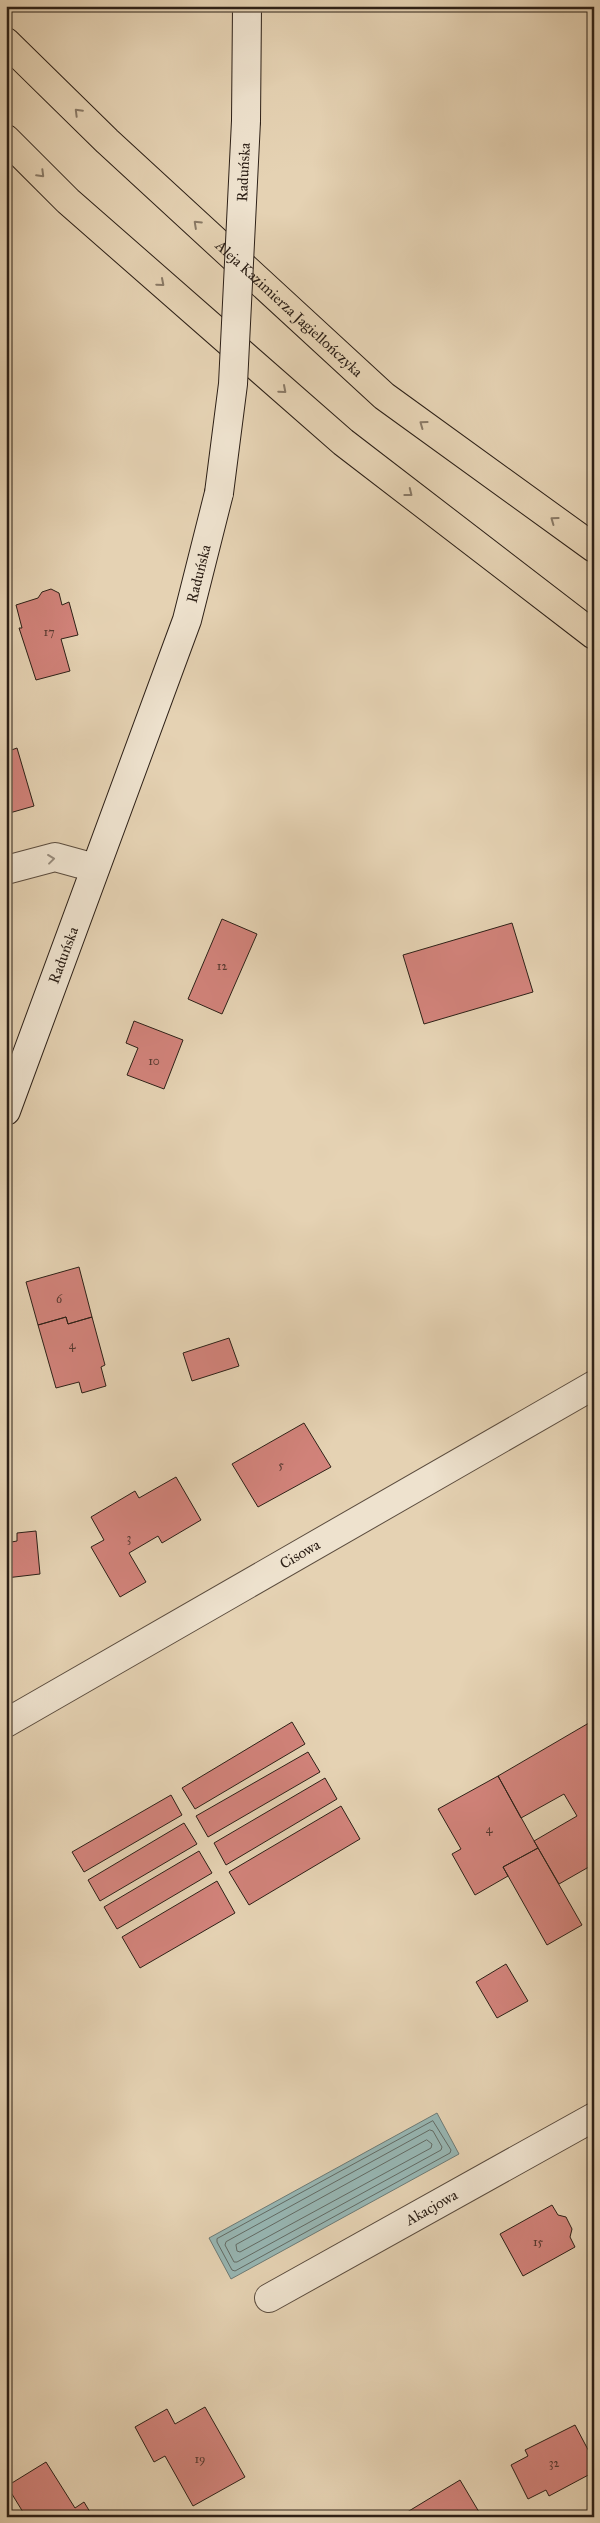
<svg xmlns="http://www.w3.org/2000/svg" width="600" height="2523" font-family="'IM FELL Great Primer',serif">
<rect width="100%" height="100%" fill="#e5d2b3"/>
<filter id="stains"><feTurbulence type="fractalNoise" baseFrequency=".004" numOctaves="4"/><feColorMatrix values="0 0 0 0 .2 0 0 0 0 .09 0 0 0 0 .02 0 0 0 .5 -.17"/></filter>
<radialGradient id="worn" r=".72"><stop offset=".6" stop-color="#630" stop-opacity="0"/><stop offset="1" stop-color="#630" stop-opacity=".3"/></radialGradient>
<!-- water -->
<path fill="#97b6b3" stroke="#6d7a75" d="M437,2113L459,2154L231,2279L209,2238Z"/>
<g fill="none" stroke-linecap="round" stroke-linejoin="round">
<!-- shore -->
<path stroke="#626b65" stroke-width="1" d="M433,2121L451,2150L450,2153L235,2271L232,2270L217,2242V2239Z
M430,2130L433,2131L442,2147L441,2150L237,2262H234L225,2245L226,2242Z
M427,2140L432,2144L431,2148L240,2252L237,2251L236,2245Z"/>
</g>
<!-- building -->
<path fill="#d2837b" stroke="#2d2017" d="M51,589L59,593L62,605L69,602L78,635L61,639L70,671L36,680L19,628H22L16,605L38,598L42,592Z
M17,748L34,806L6,814V752Z
M222,919L257,934L222,1014L188,999Z
M512,923L533,992L424,1024L403,955Z
M134,1021L183,1040L164,1089L127,1075L138,1048L126,1043Z
M79,1267L92,1317L68,1324L66,1317L38,1325L26,1282Z
M66,1317L68,1324L92,1317L105,1365L101,1367L106,1386L82,1393L79,1382L56,1388L38,1325Z
M229,1338L239,1366L192,1381L183,1353Z
M304,1423L331,1467L258,1507L232,1464Z
M176,1477L201,1520L162,1543L158,1536L129,1553L146,1582L120,1597L91,1547L104,1540L91,1517L135,1491L139,1498Z
M36,1531L40,1574L6,1578V1543L17,1541V1533Z
M594,1720V1864L559,1884L534,1841L577,1816L564,1794L521,1818L498,1776Z
M292,1722L305,1744L195,1809L182,1788Z
M308,1752L320,1772L208,1837L196,1816Z
M498,1776L538,1848L503,1867L508,1876L475,1895L452,1854L461,1849L438,1809Z
M325,1778L337,1799L226,1865L214,1843Z
M171,1795L182,1815L84,1872L72,1852Z
M341,1806L360,1839L249,1905L229,1872Z
M184,1823L197,1844L100,1901L88,1880Z
M538,1848L582,1925L547,1945L503,1867Z
M199,1851L212,1873L117,1929L104,1907Z
M217,1881L235,1913L140,1968L122,1937Z
M506,1964L528,2001L497,2018L476,1982Z
M552,2205L558,2215L566,2217L572,2229L570,2237L575,2247L523,2276L500,2234Z
M205,2407L245,2477L193,2506L165,2456L154,2462L135,2427L167,2409L175,2424Z
M575,2425L594,2461V2472L549,2496L546,2490L528,2499L511,2465L528,2456L525,2450Z
M46,2462L75,2508L84,2502L93,2517H26L7,2486Z
M460,2480L482,2517H399Z"/>
<g fill="none" stroke-linecap="round" stroke-linejoin="round">
<defs>
<g id="street">
<path d="M6,870L55,857L95,868"/>
<path id="s1" d="M6,1723L594,1385"/>
<path id="s2" d="M269,2298L594,2117"/>
</g>
<g id="secondary">
<path d="M246,121L247,6"/>
<path id="s3" d="M6,1111L187,620L219,493"/>
</g>
<g id="highway">
<path id="s4" d="M6,42L107,141L384,396L594,548"/>
<path d="M6,139L68,201L343,442L594,635"/>
</g>
</defs>
<!-- street casing -->
<use href="#street" stroke="#5b4c3e" stroke-width="30"/>
<!-- secondary casing -->
<use href="#secondary" stroke="#2d2017" stroke-width="30"/>
<!-- highway casing -->
<use href="#highway" stroke="#2d2017" stroke-width="30"/>
<!-- street -->
<use href="#street" stroke="#eee2ce" stroke-width="28"/>
<!-- secondary -->
<use href="#secondary" stroke="#eee2ce" stroke-width="28"/>
<!-- highway -->
<use href="#highway" stroke="#e5d2b3" stroke-width="28"/>
<defs>
<g id="secondary-bridge">
<path id="s5" d="M219,493L233,384L246,121"/>
</g>
</defs>
<!-- secondary-bridge casing -->
<use href="#secondary-bridge" stroke="#2d2017" stroke-width="30" stroke-linecap="butt"/>
<!-- secondary-bridge -->
<use href="#secondary-bridge" stroke="#eee2ce" stroke-width="28"/>
</g>
<!-- one-way arrows -->
<defs><path id="oneway-chevron" d="M-2-3.5L2.5 0L-2 3.5" fill="none" stroke-width="1.6" stroke-linecap="round" stroke-linejoin="round" transform="scale(1.25)"/></defs>
<g stroke="#897965">
<use href="#oneway-chevron" transform="translate(78 112) rotate(-135)"/>
<use href="#oneway-chevron" transform="translate(41 174) rotate(45)"/>
<use href="#oneway-chevron" transform="translate(197 224) rotate(-137)"/>
<use href="#oneway-chevron" transform="translate(161 283) rotate(41)"/>
<use href="#oneway-chevron" transform="translate(283 390) rotate(41)"/>
<use href="#oneway-chevron" transform="translate(423 424) rotate(-144)"/>
<use href="#oneway-chevron" transform="translate(409 493) rotate(38)"/>
<use href="#oneway-chevron" transform="translate(554 520) rotate(-144)"/>
</g>
<use stroke="#978b7c" href="#oneway-chevron" transform="translate(51 859) rotate(-7)"/>
<g text-anchor="middle" stroke-width="4.5" stroke-linejoin="round" paint-order="stroke">
<!-- number labels -->
<g font-size="12" fill="#563930">
<text x="49" y="636">17</text>
<text x="222" y="970">12</text>
<text x="154" y="1065">10</text>
<text x="59" y="1303">6</text>
<text x="72" y="1349">4</text>
<text x="281" y="1469">5</text>
<text x="129" y="1542">3</text>
<text x="489" y="1833">4</text>
<text x="538" y="2246">15</text>
<text x="200" y="2463">19</text>
<text x="554" y="2467">32</text>
</g>
<!-- street labels -->
<g font-size="15" fill="#2d2017" stroke="#eee2ce">
<text dy="5" stroke="none"><textPath href="#s5" startOffset="322">Raduńska</textPath></text>
<text dy="5" stroke="none"><textPath href="#s4" startOffset="389">Aleja Kazimierza Jagiellończyka</textPath></text>
<text dy="5" stroke="none"><textPath href="#s3" startOffset="571">Raduńska</textPath></text>
<text dy="5" stroke="none"><textPath href="#s3" startOffset="166">Raduńska</textPath></text>
<text dy="5" stroke="none"><textPath href="#s1" startOffset="339">Cisowa</textPath></text>
<text dy="5" stroke="none"><textPath href="#s2" startOffset="186">Akacjowa</textPath></text>
</g>
</g>
<!-- margin -->
<rect width="600" height="2523" fill="none" stroke="#e5d2b3" stroke-width="25"/>
<rect x="8" y="8" width="585" height="2508" fill="none" stroke="#2d2017" stroke-width="2.5"/>
<rect x="12" y="12" width="575" height="2498" fill="none" stroke="#2d2017"/>
<rect width="100%" height="100%" filter="url(#stains)"/>
<rect width="100%" height="100%" fill="url(#worn)"/>
</svg>
